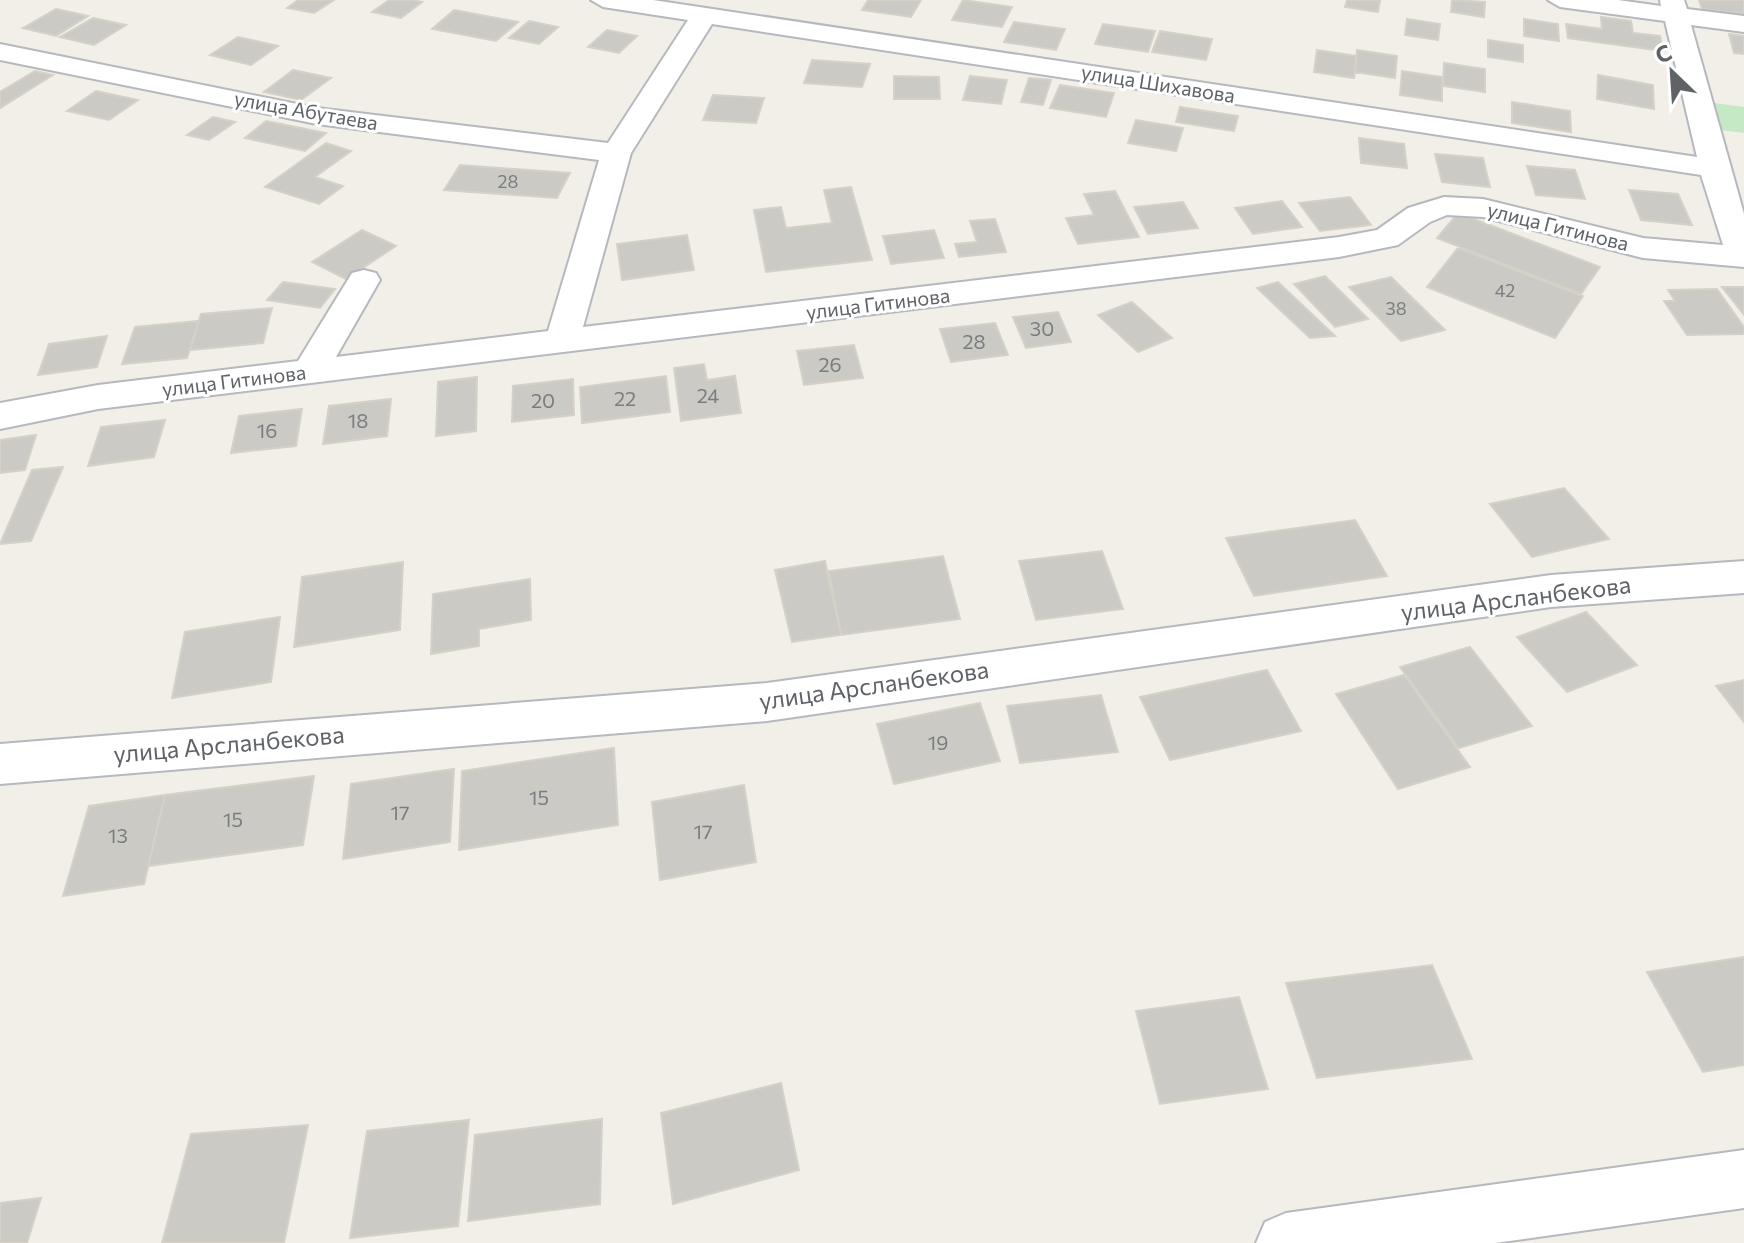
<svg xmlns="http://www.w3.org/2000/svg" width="1744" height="1243" font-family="Commissioner,sans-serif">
<rect width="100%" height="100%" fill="#f1efe8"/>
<!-- green -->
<path fill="#c5e8c5" d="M1714,103L1744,107V133L1720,130Z"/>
<!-- building -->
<path fill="#cccac5" stroke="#d6d1c6" stroke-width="2" d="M298,0H334L314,13L287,8Z
M389,0H413L422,2L401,18L372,12Z
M868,0H921L911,17L862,10Z
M963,0L1012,7L1002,27L952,20Z
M1347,0H1380L1378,12L1345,7Z
M1452,0L1485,2L1484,17L1451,12Z
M1699,0H1744V14L1702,9Z
M56,9L88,16L56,36L23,28Z
M454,10L518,22L496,41L432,29Z
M1601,17L1631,21L1633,33L1660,36L1663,51L1568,38L1566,24L1602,29Z
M93,18L126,25L94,45L60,37Z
M1407,19L1440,24L1438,40L1405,35Z
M1524,19L1558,24L1559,41L1524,36Z
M529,21L558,27L539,44L509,38Z
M1014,22L1065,29L1056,50L1004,42Z
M1103,24L1155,31L1148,52L1095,44Z
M607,30L637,36L619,53L588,47Z
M1160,31L1212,39L1206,60L1152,52Z
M1729,34L1744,36V54L1734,53Z
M238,37L278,46L251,65L210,55Z
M1488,40L1523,45V62L1488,57Z
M1317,50L1357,56L1354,78L1314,72Z
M1357,50L1397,56L1395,78L1355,72Z
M812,60L870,64L862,87L804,83Z
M1444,63L1485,69V92L1443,86Z
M293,70L331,78L301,100L264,92Z
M35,71L53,75L0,108V92Z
M1402,71L1442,77V101L1400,95Z
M1598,75L1653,85L1654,109L1597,99Z
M894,76L939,77L940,99H894Z
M970,76L1007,80L1001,104L963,100Z
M1029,78L1051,80L1043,105L1021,102Z
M1060,85L1114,93L1106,117L1050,108Z
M96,91L138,100L109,120L67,111Z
M713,95L764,98L756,123L703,120Z
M1512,102L1570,111L1571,132L1512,123Z
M1180,107L1238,116L1234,131L1176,122Z
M213,117L235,122L209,140L187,135Z
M1136,120L1183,128L1176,151L1128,143Z
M266,121L326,133L305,151L245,138Z
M1359,138L1404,144L1407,168L1361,163Z
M326,143L351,151L315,177L343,186L319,204L265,187Z
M1435,154L1483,158L1490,187L1442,182Z
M460,165L570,173L557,198L444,190Z
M1527,166L1575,170L1585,199L1536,195Z
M851,187L872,260L766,272L754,210L781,207L786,228L832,223L824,190Z
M1629,190L1678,194L1692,225L1641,220Z
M1115,191L1139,237L1078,244L1066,218L1094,215L1084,194Z
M1350,197L1371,225L1320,231L1299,203Z
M1282,201L1302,227L1253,234L1235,208Z
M1183,202L1198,228L1148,234L1134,207Z
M1458,213L1600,267L1581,294L1437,238Z
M995,219L1006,252L959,257L955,244L977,242L970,221Z
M362,230L396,246L346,279L312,262Z
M934,230L944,258L891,264L883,236Z
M687,235L694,270L622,280L617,244Z
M1458,248L1583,296L1555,338L1427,287Z
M1325,276L1368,319L1335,327L1294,284Z
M1391,277L1445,330L1401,341L1349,287Z
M283,282L335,289L320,308L267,300Z
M1278,282L1335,336L1310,338L1257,288Z
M1722,287H1744V315Z
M1717,289L1744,327V334L1687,335L1664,301H1675L1668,290Z
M1132,302L1172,338L1138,352L1098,315Z
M272,308L263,343L190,350L201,314Z
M1058,312L1071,342L1026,348L1013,317Z
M199,321L187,358L122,364L135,327Z
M995,323L1008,355L951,362L940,329Z
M107,336L97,367L38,375L49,344Z
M854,345L863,378L804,385L797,351Z
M704,364L707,380L735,376L741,413L681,421L674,368Z
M666,376L670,412L582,423L580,387Z
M477,377L476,431L436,436L438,382Z
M573,379L574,415L512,422L513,386Z
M391,399L387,436L323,444L329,406Z
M302,409L296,446L231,453L239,416Z
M165,420L154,457L88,466L101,427Z
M36,435L25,470L0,473V440Z
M63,467L31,541L0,544L32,470Z
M1564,488L1609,539L1532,557L1490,504Z
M1355,520L1387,576L1254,596L1226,538Z
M1102,551L1123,609L1036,620L1019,561Z
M943,556L960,619L841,635L829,571Z
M825,561L841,635L792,642L775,570Z
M403,562L400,630L294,647L302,577Z
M530,579L531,620L479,629V646L431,654L433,594Z
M1586,612L1637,665L1567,692L1517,637Z
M280,617L271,682L172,698L185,632Z
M1470,647L1532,726L1459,748L1400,667Z
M1267,670L1301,731L1170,760L1140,697Z
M1404,675L1470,767L1398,789L1336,694Z
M1744,680V722L1716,686Z
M1101,695L1118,752L1020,763L1007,706Z
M980,703L1000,761L894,784L877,724Z
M614,748L618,825L459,850L462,771Z
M454,769L450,842L343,859L351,784Z
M314,776L303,845L148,866L165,795Z
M744,785L756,862L660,880L652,802Z
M165,795L144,884L63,896L89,806Z
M1744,957V1065L1703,1072L1647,972Z
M1432,965L1472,1059L1317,1078L1286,983Z
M1239,997L1268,1089L1160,1104L1136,1011Z
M781,1083L799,1170L673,1204L661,1113Z
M602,1119L600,1204L468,1221L475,1135Z
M469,1120L458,1226L350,1238L367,1131Z
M308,1125L284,1243H162L191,1134Z
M41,1198L27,1243H0V1203Z"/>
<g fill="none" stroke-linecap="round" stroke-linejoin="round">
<defs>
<path id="minor" d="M591,0H653L1697,157L1665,21L1560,7L1548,0H1618L1661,6L1660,0H1684L1687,9L1744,16V32L1691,25L1744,214V267L1643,258L1483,217L1447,215L1430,222L1398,245L1339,257L98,409L0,429V403L98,385L298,361L352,273L364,270L376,273L380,280L336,357L548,331L599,160L317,124L0,60V44L317,108L608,143L688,20L603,7ZM712,24L1701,175L1723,245L1643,238L1483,199L1444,197L1408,208L1377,230L1339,237L583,327L631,153Z
M1744,561V593L1551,607L767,721L0,784V744L767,683L1551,575Z
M1744,1150V1208L1495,1243H1256L1265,1222L1286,1213Z"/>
</defs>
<!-- minor casing -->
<use href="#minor" stroke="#b5b8bc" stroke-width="4"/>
<!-- minor -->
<use href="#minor" fill="#fff" fill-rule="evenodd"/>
</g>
<g text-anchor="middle" stroke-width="6" stroke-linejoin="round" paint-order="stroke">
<!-- far-number labels -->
<g font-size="18" fill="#7a7d7f">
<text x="508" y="188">28</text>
<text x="1505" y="297">42</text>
<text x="1396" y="315">38</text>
</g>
<!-- far-street labels -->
<g font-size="20" fill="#5f6368" stroke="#fff">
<text transform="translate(1158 84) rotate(9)" y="7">улица Шихавова</text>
<text transform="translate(306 111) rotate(10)" y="7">улица Абутаева</text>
<text transform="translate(1558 227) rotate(14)" y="7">улица Гитинова</text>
<text transform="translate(878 304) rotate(-7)" y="7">улица Гитинова</text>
<text transform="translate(234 381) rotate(-7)" y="7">улица Гитинова</text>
</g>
<!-- number labels -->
<g font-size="20" fill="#7a7d7f">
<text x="1042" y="336">30</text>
<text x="974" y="349">28</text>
<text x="830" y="372">26</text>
<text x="708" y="403">24</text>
<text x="625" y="406">22</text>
<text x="543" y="408">20</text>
<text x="358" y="428">18</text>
<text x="267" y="438">16</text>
<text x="938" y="750">19</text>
<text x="539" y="805">15</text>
<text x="400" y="820">17</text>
<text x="233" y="827">15</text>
<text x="703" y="839">17</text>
<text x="118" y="843">13</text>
</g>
<!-- street labels -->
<g font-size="24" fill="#5f6368" stroke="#fff">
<text transform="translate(1516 599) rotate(-7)" y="8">улица Арсланбекова</text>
<text transform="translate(874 686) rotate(-8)" y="8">улица Арсланбекова</text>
<text transform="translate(229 745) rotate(-5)" y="8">улица Арсланбекова</text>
</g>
</g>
<!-- north arrow -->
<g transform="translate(1672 72) rotate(335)" stroke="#ffffff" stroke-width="6" paint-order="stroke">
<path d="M0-6L14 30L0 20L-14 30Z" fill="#5f6368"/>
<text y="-12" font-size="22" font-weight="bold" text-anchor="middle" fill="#5f6368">С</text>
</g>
</svg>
